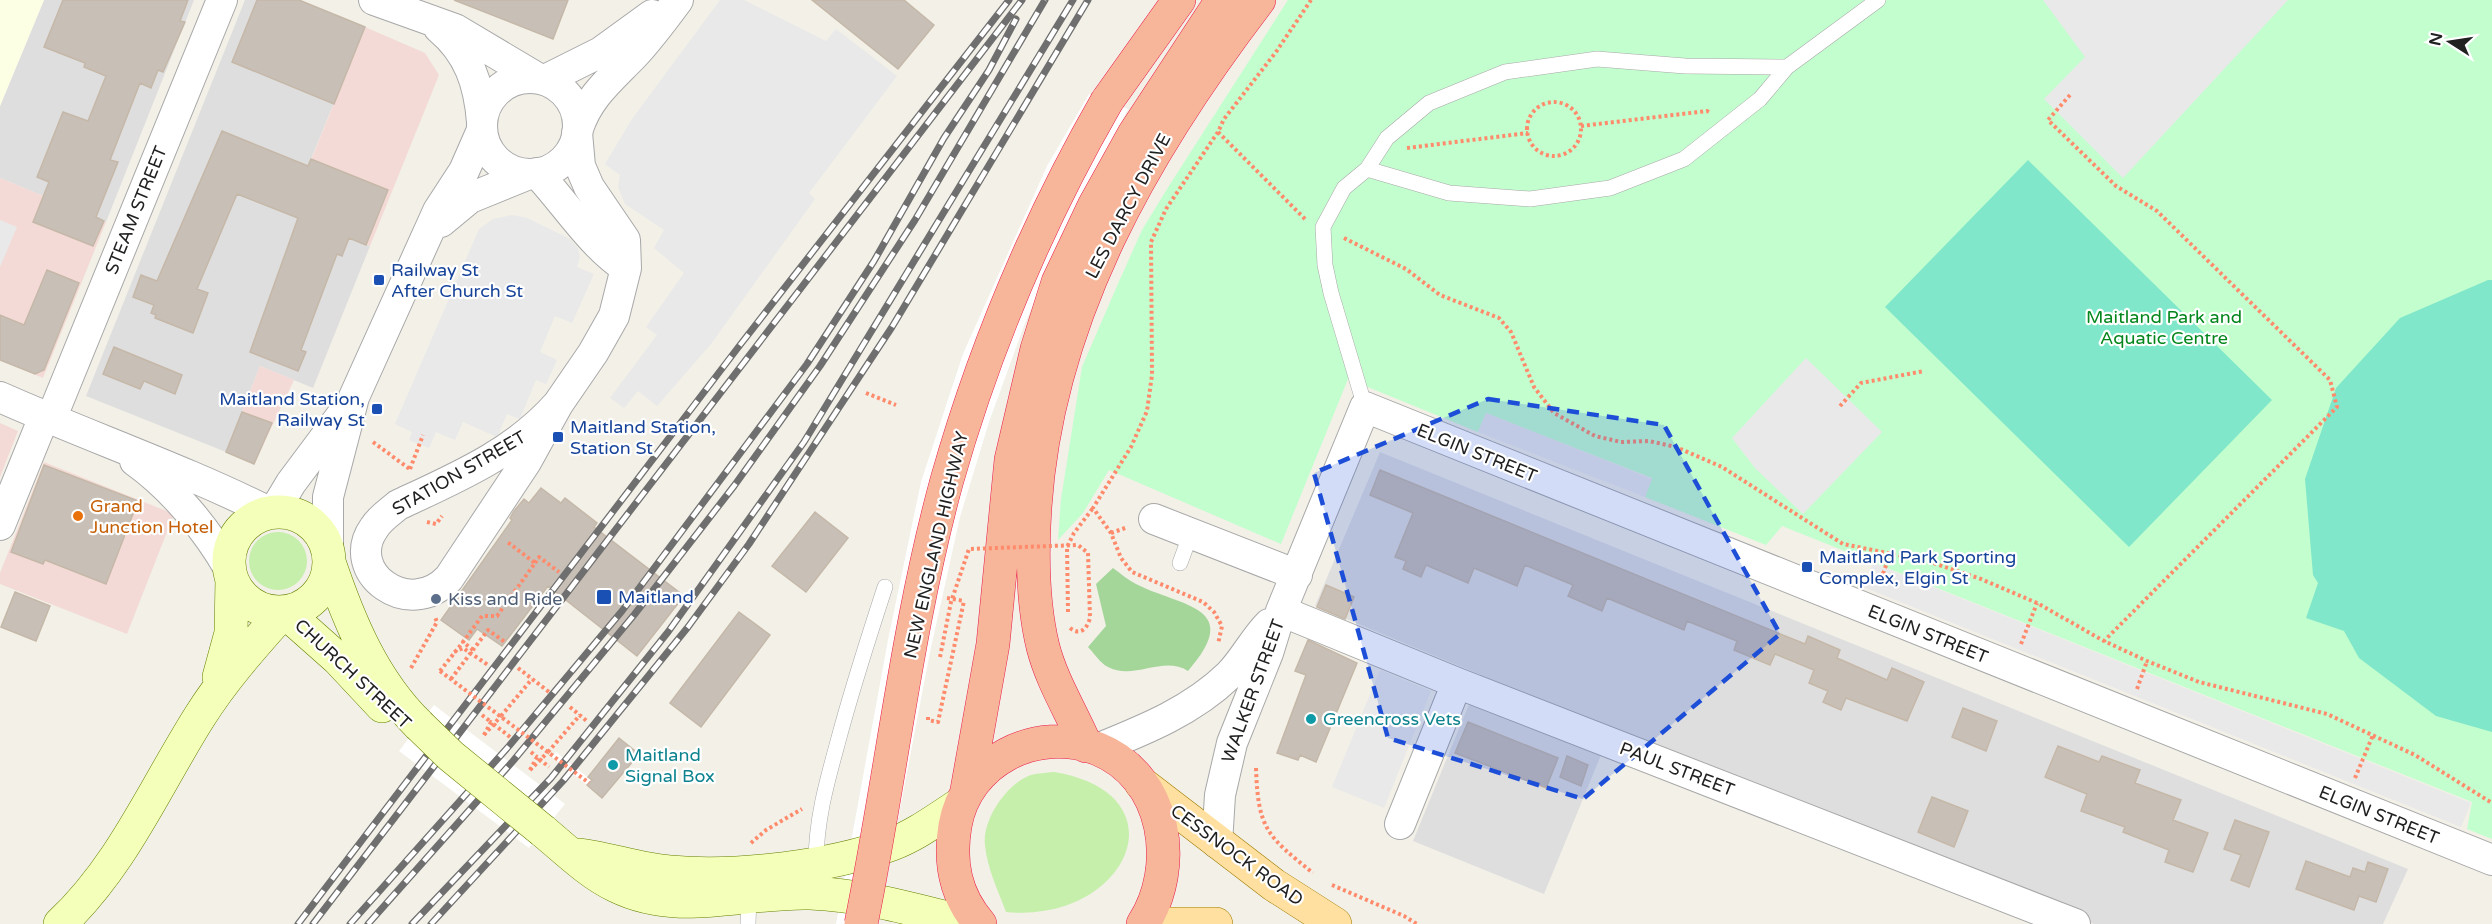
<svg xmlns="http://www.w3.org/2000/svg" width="2492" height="924" font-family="'Varela Round',sans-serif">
<rect width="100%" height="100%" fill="#f2f0e7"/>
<!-- residential -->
<path fill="#dfdede" d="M44,0H194L106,222L0,178V106Z
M245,0H299L365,27L311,159L302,219L370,246L313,388L260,366L226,452L86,396Z
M1380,452L2408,869L2383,924H2094L1612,728L1544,894L1413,841L1481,675L1315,606Z"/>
<!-- commercial -->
<path fill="#f4dad6" d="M365,27L425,53L439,75L370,246L289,214Z
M0,178L106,222L43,378L0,360Z
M260,366L294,380L254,464L226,452Z
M0,423L18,431L0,477Z
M44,462L174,514L127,634L0,584V573Z"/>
<!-- education -->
<path fill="#fcffe4" d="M0,0H44L0,106Z"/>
<!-- grass -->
<path fill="#c5efaa" d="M249 561a29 29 0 1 1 58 0a29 29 0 1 1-58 0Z
M1054,772C1186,794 1127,924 1006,912C998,890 987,868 985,845C982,820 1007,783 1031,775C1038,773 1047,773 1054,772Z"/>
<!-- forest -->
<path fill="#a4d599" d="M1113,568C1120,573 1128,580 1136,584C1181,607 1245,606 1188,671C1163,655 1134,681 1108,667C1101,664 1093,652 1088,647L1106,626L1096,584Z"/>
<!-- park -->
<path fill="#c3fece" d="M1288,0H2492V839L2467,829L2472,802L1782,526L1766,545L1645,497L1652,478L1486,413L1478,432L1348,379L1281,544L1109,470L1083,513L1058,540L1061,499L1082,367L1117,286L1142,230L1167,189Z"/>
<!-- pitch -->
<path fill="#80e7ca" d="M2028,160L2272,400L2129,547L1885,307Z
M2488,280H2492V732L2436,716L2359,658L2344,631L2306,618L2318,583L2313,575L2305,479L2336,388L2400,318Z"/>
<!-- parking -->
<path fill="#e9e9e9" d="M720,0H744L826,41L836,29L897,76L809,193L815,199L711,344L657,406L638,391L624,408L610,398L657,335L646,327L684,273L654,248L664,230L625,204L618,187L620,175L605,164L632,119Z
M2043,0H2288L2123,178L2044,99L2085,57Z
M512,215L527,218L570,239L578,248L580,257L577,267L594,274L572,323L555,316L540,352L557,360L546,384L536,380L520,419L507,414L497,437L463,422L455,440L436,432L429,448L409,440L412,432L395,424L479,229L493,219Z
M0,220L17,227L0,267Z
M1806,358L1882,432L1803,514L1755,468L1732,438Z
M1486,413L1652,479L1645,497L1478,432Z
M1873,563L2471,803L2461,827L1863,587Z
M1380,670L1431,691L1384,808L1332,787Z"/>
<!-- pier -->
<path fill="#fff" d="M1089,94L1128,109L1074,214L1025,323L989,422L960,517L930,652L878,924H836L888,640L921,482L963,354L1047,166Z
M434,705L565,804L529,848L399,751Z
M556,752L591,780L587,785L552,757Z"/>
<!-- building -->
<path fill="#c8bfb6" stroke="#c5b8a8" stroke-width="1.5" d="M63,0H188L180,21L185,22L163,72L158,70L151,88L140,83L110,160L118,162L96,217L104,221L93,246L33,222L49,182L37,177L63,112L88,121L106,76L84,67L85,63L44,47Z
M257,0H299L365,27L334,104L232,62Z
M454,0H568L553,39Z
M812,0H904L934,25L898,69Z
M222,131L308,166L311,159L388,190L366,245L349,238L342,256L337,254L301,350L306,352L298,371L250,352L298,218L237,194L197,289L208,293L193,333L155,318L156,315L151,313L154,305L133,297L141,275L157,281Z
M47,270L79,283L44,370L35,374L0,360V315L24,325Z
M114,347L182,375L175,394L144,381L140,389L103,374Z
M242,412L272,423L254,464L226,452Z
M44,465L138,501L106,584L45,560L43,564L11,552Z
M1380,470L1805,644L1808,636L1840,650L1837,658L1887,680L1892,668L1924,682L1907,721L1846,698L1841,710L1823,702L1828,691L1809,683L1814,670L1775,654L1770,665L1734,650L1737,641L1687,621L1684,630L1607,598L1602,611L1568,596L1573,585L1525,565L1517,586L1474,568L1468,583L1426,565L1421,577L1403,569L1406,561L1395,557L1413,513L1370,495Z
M541,488L561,503L565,498L597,523L594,527L684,596L637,656L548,586L502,646L477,629L469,640L441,620L512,520L510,518L514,511L524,499L529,503Z
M815,512L848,538L806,592L772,566Z
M1326,585L1354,597L1345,619L1317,607Z
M15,592L50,606L36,641L1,627Z
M739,612L770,635L701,727L670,703Z
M1308,640L1357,663L1316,762L1300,755L1298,760L1277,753L1306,675L1295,671Z
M1963,708L1997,721L1986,751L1952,737Z
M1468,722L1558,758L1546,788L1455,753Z
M619,738L639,754L602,798L587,785L592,780L588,777Z
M2058,746L2099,762L2102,756L2140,770L2135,783L2181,800L2173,820L2208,833L2193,872L2165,862L2169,850L2123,832L2125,827L2081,811L2087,794L2045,777Z
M1567,756L1588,765L1581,786L1560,777Z
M1932,797L1968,811L1954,847L1918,832Z
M2235,820L2269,832L2249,887L2231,880L2241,855L2224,849Z
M2306,861L2350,877L2353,868L2365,872L2368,862L2388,869L2376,902L2359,896L2354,910L2296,889Z"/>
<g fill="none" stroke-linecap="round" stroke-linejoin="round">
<defs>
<path id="service" d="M1367,169L1449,193L1530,199L1610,188L1684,159L1760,99L1787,67L1878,0
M1365,407L1331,293L1325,265L1323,227L1344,188L1367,169L1387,138L1429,103L1505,72L1597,59L1685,66L1787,67
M1180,563L1191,533
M816,863C816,821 826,785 837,745C851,692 868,639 885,587
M748,924L749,895"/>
<path id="minor" d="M374,0L455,29L539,79
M439,28C469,53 479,84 482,122
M482 126a48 48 0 1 1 96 0a48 48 0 1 1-96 0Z
M545,80L601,52L652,15
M578,129C588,97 611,79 634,55C650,38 664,19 678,0
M537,173C566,204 591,245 626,268
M441,222L470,198L529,174
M0,397C90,437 183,469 271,513
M558,404C515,453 456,478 398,505C390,512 380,518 374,528C343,572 409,621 449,578L526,462L558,404L593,353L614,316L626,268L625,240L589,187L580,166L577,133
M51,419L222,0
M135,461C173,488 207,530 230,570
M273,513L291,483L344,412
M1154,519L1297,575
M0,525L44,417
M328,552V497L354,397L438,211L464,171L482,130
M1281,611L1457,683L2075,924
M1097,749C1144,730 1192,711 1229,675C1244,660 1254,639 1269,624
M1400,824L1457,683
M1217,843L1220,795L1232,743L1268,653L1281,611L1365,407L2492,860"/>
<path id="secondary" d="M229 562a50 50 0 1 1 100 0a50 50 0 1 1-100 0Z
M329,562C349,621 373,680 419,725
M285,612L338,659L382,706
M219,677L231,633L232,579
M543,831C566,850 589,873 616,886C679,917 744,891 810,893C865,895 919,911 971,924
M580,855C611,859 640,870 670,872C736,878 831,867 892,844C916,835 937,819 959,805
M60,924C122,866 155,787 200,716C224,678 253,646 283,612"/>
<path id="primary" d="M1141,783L1274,885L1335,924
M1149,924H1216"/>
<path id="trunk" d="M1107,101L1179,0
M1086,746C1072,713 1052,682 1043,647C1032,602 1032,552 1035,507C1048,316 1145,149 1259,0
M967,790L993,644L1011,460L1037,349L1058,282L1094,206L1134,134L1222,0
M980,924C955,895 949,863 955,826C966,761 1036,725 1098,749C1167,777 1180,867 1143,924"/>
</defs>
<!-- service casing -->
<use href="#service" stroke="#a8a8a8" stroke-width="16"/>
<!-- minor casing -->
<use href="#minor" stroke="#a8a8a8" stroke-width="32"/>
<!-- secondary casing -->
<use href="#secondary" stroke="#658100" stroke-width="34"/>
<!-- primary casing -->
<use href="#primary" stroke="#9f7c00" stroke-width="34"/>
<!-- trunk casing -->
<use href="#trunk" stroke="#ea1b4b" stroke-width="34"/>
<!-- path -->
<path stroke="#ff8b6c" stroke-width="4" stroke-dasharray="3 3" stroke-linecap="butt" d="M2070,95L2048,120L2116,186L2157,211L2330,380L2337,407L2104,641
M1527 129a27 27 0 1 1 54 0a27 27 0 1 1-54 0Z
M1581,126L1707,111L1711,113
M1218,132L1166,209L1151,242L1152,375L1147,411L1131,447L1093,508L1111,533L1121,558L1132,572L1203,602L1214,612L1222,626L1218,644
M1407,148L1528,133
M1305,219L1218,132L1224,119L1276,52L1311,0
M1344,238L1406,269L1440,295L1499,318L1511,332L1534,387L1554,413L1595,436L1621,442L1649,441L1676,447L1722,467L1843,544L1927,561L1981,579L2037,603L2104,641L2147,661L2199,682L2327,714L2415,755L2492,803
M866,393L896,405
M1840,406L1861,383L1924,371
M373,442L411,470
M410,469L423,435
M427,522L436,524L442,516
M1111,533L1128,527
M535,563L539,557L559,572
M1879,585L1890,554
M947,598L964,601
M1068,612L1067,547L1074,533L1093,508
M1070,628C1080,636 1087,629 1090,618L1088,553L1078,545
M2021,644L2037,603
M473,650L463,642L482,616H497L535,563L506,541
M454,652L463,648L488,665
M411,668L437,622L435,617
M518,668L549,692
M440,671L463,642
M451,679L488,630L505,642
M2137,689L2147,661
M570,707L588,722
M482,715L491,722
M501,716L532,679
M484,735L491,722L510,737
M531,752L537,757
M548,752L580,715
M1256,768C1258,829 1267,836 1313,873
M530,770L537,757L549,767
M2355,778L2373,735
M751,843L766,830L802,809
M1332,885L1404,916L1417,924"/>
<!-- service -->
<use href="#service" stroke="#fff" stroke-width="15"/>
<!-- minor -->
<use href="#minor" stroke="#fff" stroke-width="30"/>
<!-- secondary -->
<use href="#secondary" stroke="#f4ffb9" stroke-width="33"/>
<!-- primary -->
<use href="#primary" stroke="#ffe0a0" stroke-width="33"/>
<!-- trunk -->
<use href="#trunk" stroke="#f7b599" stroke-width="33"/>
<defs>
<path id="rail" d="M298,924L740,345L1009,0
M313,924L1022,0
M350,924L509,746L622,611L807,364L874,261L944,138L989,70L1016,19
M368,924L513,761L634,615L734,486L820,366L915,220L1045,0
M412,924L551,778L668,632L804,442L1073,0
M431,924L563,781L688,627L749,544L892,327L1088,0"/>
</defs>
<!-- rail casing -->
<use href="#rail" stroke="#6f6f6f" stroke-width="7"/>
<!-- rail -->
<use href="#rail" stroke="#fff" stroke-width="4.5" stroke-dasharray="14" stroke-linecap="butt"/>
<defs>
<path id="secondary-bridge" d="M419,725L451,756L543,831"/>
<path id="trunk-bridge" d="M861,924C891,777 907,625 947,480C985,346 1038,221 1107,101"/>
</defs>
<!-- secondary-bridge casing -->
<use href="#secondary-bridge" stroke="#658100" stroke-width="34" stroke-linecap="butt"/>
<!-- trunk-bridge casing -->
<use href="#trunk-bridge" stroke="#ea1b4b" stroke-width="34" stroke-linecap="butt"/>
<!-- path-bridge -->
<path stroke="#ff8b6c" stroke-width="4" stroke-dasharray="3 3" stroke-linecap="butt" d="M940,657L951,602L969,549L1078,545
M440,671L589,783
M928,717V720L938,722L964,601
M484,735L501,716
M530,770L548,752"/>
<!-- secondary-bridge -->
<use href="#secondary-bridge" stroke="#f4ffb9" stroke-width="33"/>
<!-- trunk-bridge -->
<use href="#trunk-bridge" stroke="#f7b599" stroke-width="33"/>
</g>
<!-- marked area -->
<path fill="#1d4ed8" fill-opacity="0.2" stroke="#1d4ed8" stroke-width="4.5" stroke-dasharray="12 8" stroke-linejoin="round" d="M1488,399L1664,425L1780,634L1583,799L1388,738L1314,473Z"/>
<!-- markers -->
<g fill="#1a4fb4" stroke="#fff" stroke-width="2">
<rect x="373" y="274" width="12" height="12" rx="3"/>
<rect x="371" y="403" width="12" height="12" rx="3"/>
<rect x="552" y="431" width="12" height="12" rx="3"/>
<rect x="1801" y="561" width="12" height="12" rx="3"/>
<rect x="596" y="589" width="16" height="16" rx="3"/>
</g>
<circle fill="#e8710a" stroke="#fff" stroke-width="2" cx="78" cy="516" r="6"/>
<circle fill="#5c6f8a" stroke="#fff" stroke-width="2" cx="436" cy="599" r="6"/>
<g fill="#0f9aa8" stroke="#fff" stroke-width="2">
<circle cx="1311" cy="719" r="6"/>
<circle cx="613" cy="765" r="6"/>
</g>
<g text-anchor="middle" stroke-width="4.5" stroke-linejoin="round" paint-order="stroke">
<!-- street labels -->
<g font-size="18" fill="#212121" stroke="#fff">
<text transform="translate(1128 206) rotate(-62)" y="6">LES DARCY DRIVE</text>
<text transform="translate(136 210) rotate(-68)" y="6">STEAM STREET</text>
<text transform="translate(1477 453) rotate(22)" y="6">ELGIN STREET</text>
<text transform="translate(459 473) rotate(-30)" y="6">STATION STREET</text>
<text transform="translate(936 545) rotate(-77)" y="6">NEW ENGLAND HIGHWAY</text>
<text transform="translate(1928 634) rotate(22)" y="6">ELGIN STREET</text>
<text transform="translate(353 674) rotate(43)" y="6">CHURCH STREET</text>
<text transform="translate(1253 691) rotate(-70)" y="6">WALKER STREET</text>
<text transform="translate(1677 769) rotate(21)" y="6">PAUL STREET</text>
<text transform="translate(2379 815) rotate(22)" y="6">ELGIN STREET</text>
<text transform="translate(1237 855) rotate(36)" y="6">CESSNOCK ROAD</text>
</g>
<!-- transit labels -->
<g font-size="18" fill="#164399" stroke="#fff" text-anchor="start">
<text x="391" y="276">Railway St<tspan x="391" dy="21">After Church St</tspan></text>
<text x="365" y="405" text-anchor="end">Maitland Station,<tspan x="365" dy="21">Railway St</tspan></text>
<text x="570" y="433">Maitland Station,<tspan x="570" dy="21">Station St</tspan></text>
<text x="1819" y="563">Maitland Park Sporting<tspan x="1819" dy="21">Complex, Elgin St</tspan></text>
<text x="618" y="603">Maitland</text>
</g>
<!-- park labels -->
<g font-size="18" fill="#03861c" stroke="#fff">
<text x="2164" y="323">Maitland Park and<tspan x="2164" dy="21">Aquatic Centre</tspan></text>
</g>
<!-- food labels -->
<g font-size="18" fill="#c56008" stroke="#fff" text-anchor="start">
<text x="90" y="512">Grand<tspan x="90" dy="21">Junction Hotel</tspan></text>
</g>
<!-- service labels -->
<g font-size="18" fill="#4e5e75" stroke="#fff" text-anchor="start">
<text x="448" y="605">Kiss and Ride</text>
</g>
<!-- culture labels -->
<g font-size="18" fill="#0d838f" stroke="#fff" text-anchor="start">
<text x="1323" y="725">Greencross Vets</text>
<text x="625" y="761">Maitland<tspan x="625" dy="21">Signal Box</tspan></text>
</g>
</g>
<!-- north arrow -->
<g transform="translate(2450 42) rotate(282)" stroke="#ffffff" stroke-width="4.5" paint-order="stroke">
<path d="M0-4.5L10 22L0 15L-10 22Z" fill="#212121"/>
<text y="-9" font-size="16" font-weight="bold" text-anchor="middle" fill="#212121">N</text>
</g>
</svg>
